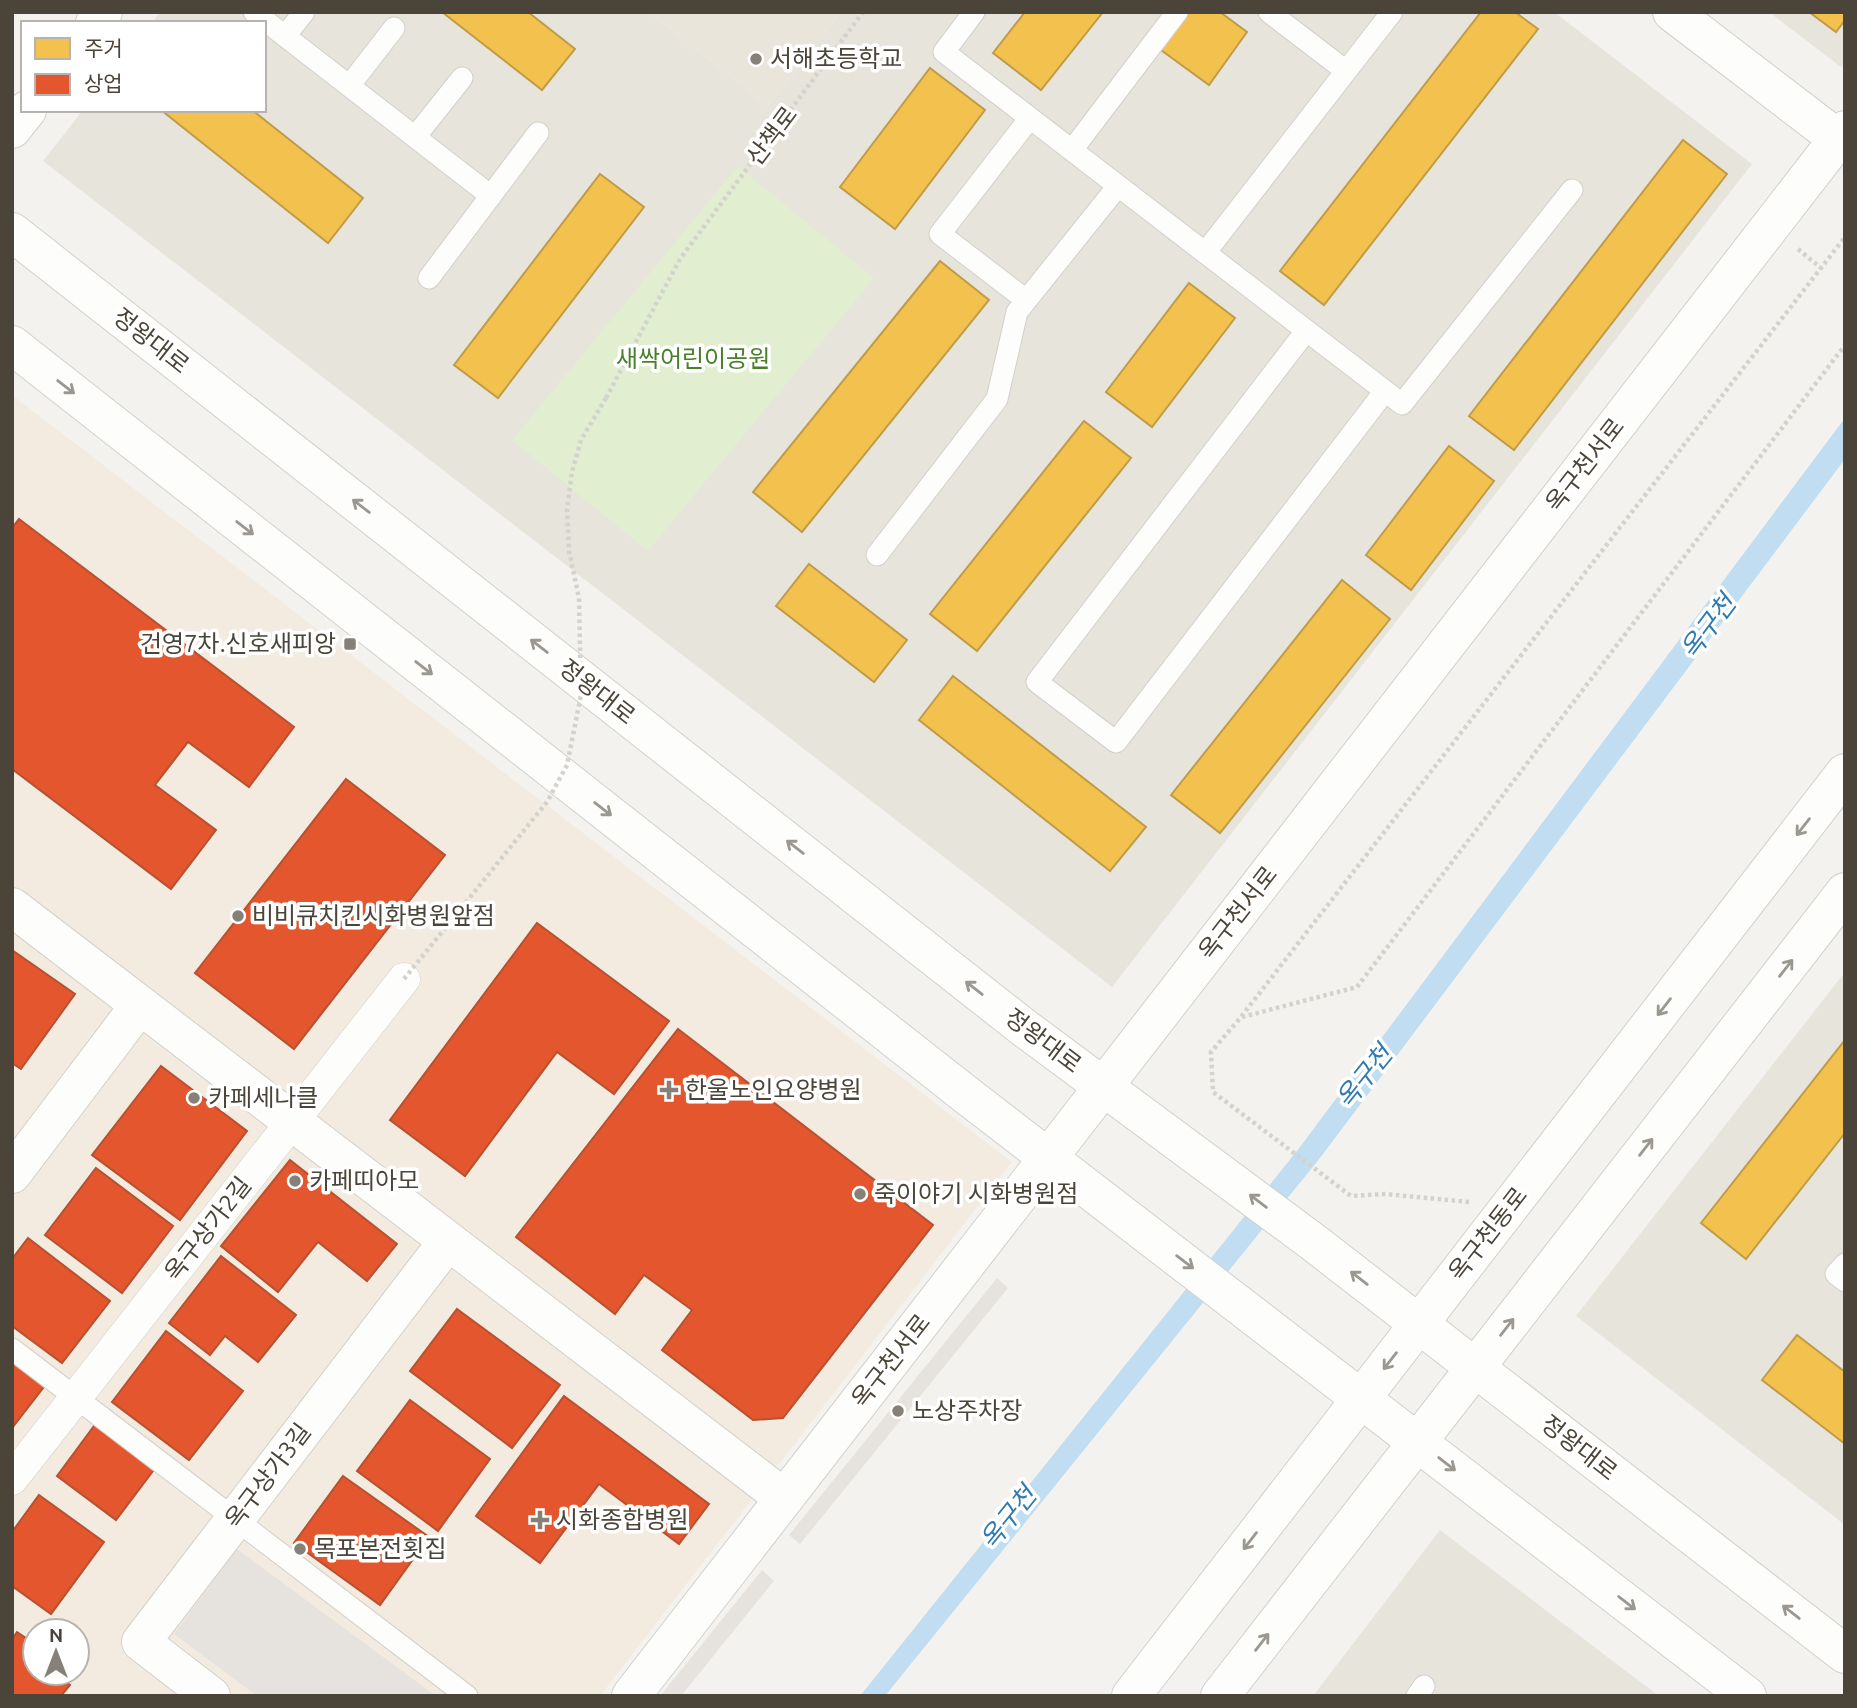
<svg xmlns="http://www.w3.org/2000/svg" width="1857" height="1708" font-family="Ubuntu,'Noto Sans KR',sans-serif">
<rect width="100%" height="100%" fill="#f4f2ee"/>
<!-- residential -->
<path fill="#e7e4dc" d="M160,12H649L768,106L841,12H1554L1752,164L1112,987L43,161L83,110H264V23H152Z
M1769,12H1845V62L1841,67Z
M1845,972V1525L1576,1316Z
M1440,1530L1659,1696H1313Z"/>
<!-- commercial -->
<path fill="#f3ebdf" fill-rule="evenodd" d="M12,395L1012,1162L600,1696H12ZM35,1631H77V1673H35Z"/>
<!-- education -->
<path fill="#eae5da" d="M649,12H841L768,106Z"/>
<!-- green -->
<path fill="#e1eecf" d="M738,166L874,278L648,551L512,440Z"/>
<!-- parking -->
<path fill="#e6e3df" d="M997,1278L1008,1288L800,1544L789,1535Z
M237,1549L436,1696H257L174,1634Z
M762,1570L774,1581L681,1696H660Z"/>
<!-- water -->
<path fill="#c0ddf1" d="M1845,418V459L1320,1158L885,1696H860L1300,1147Z"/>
<!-- homes -->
<path fill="#f2c14e" stroke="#c09c48" stroke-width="2" d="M442,12H528L575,49L542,90Z
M1025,12H1103L1041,90L993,53Z
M1188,12H1220L1247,32L1209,85L1161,50Z
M1481,12H1515L1538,29L1324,305L1280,271Z
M1809,12H1845V20L1836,32Z
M930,68L985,110L895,229L840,187Z
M161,110H252L363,198L328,243Z
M1683,140L1727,174L1514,450L1469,416Z
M600,174L644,207L498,398L454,365Z
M940,261L989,300L802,532L753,492Z
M1189,283L1235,318L1152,427L1106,392Z
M1084,421L1131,458L977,651L930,614Z
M1449,446L1494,481L1411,590L1366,555Z
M809,564L907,640L874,682L776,606Z
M1342,580L1390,619L1220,833L1171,795Z
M953,676L1146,827L1110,871L919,720Z
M1845,1040V1133L1746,1259L1701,1223Z
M1797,1335L1845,1372V1444L1762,1380Z"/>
<!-- shops -->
<path fill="#e4572e" stroke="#b65131" stroke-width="2" d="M19,519L294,727L249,787L188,742L155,785L216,830L171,889L12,769V528Z
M346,779L445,855L294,1049L195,973Z
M537,923L669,1021L614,1094L557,1052L465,1176L390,1120Z
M12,950L75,994L21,1069L12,1063Z
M678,1029L933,1225L783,1418L753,1420L662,1350L692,1310L644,1275L615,1314L516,1237Z
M161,1066L247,1131L180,1220L92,1155Z
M290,1160L397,1244L367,1281L318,1242L278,1292L221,1246Z
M96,1168L173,1226L122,1293L45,1235Z
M28,1238L110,1301L62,1363L12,1326V1259Z
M221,1256L296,1315L258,1362L225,1336L210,1355L169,1323Z
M457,1309L560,1385L512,1448L410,1371Z
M166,1331L243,1391L189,1460L112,1402Z
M12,1356L47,1383L12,1428Z
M564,1396L709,1504L679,1544L599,1484L540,1563L476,1516Z
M410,1400L490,1459L438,1531L357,1471Z
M97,1422L156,1467L116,1520L57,1476Z
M343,1476L429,1537L380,1605L294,1543Z
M39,1495L104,1542L51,1614L12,1586V1532Z
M17,1632L35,1644L28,1655L35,1659V1673H54L70,1685L61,1696H12V1639Z"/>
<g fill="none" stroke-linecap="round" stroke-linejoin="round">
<defs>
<path id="service" d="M254,12L491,196
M974,12L944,52L1402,404L1572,190
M1269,12L1346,71
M285,36L304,12
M349,86L394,28
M415,137L462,78
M1072,150L1177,12
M1205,253L1392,12
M429,278L538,133
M1026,300L940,234L1030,118
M1306,331L1037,682L1116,742L1385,391
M877,555L997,399L1017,312L1118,186
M1845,1264L1836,1274L1845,1281
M12,1349L467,1696
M1417,1696L1424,1686"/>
<path id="pedestrian" d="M12,1479L404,979"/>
<path id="minor" d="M12,907L784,1498
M12,1174L140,1005
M211,1696L141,1642L448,1241"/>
<path id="tertiary" d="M1672,12L1838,139
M95,23L103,12
M12,129L27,110
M12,232L1023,1027L1313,1242L1845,1654
M12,345L969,1097L1747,1696
M631,1696L1845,130
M1131,1696L1845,773
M1220,1696L1845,892"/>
</defs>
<!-- service casing -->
<use href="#service" stroke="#d2d0cb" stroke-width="23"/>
<!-- pedestrian casing -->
<use href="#pedestrian" stroke="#d2d0cb" stroke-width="33"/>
<!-- minor casing -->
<use href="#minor" stroke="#d2d0cb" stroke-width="40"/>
<!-- tertiary casing -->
<use href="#tertiary" stroke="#d2d0cb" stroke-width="40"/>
<!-- path -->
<path stroke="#d3d2cc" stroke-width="4.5" stroke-dasharray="3.5 3.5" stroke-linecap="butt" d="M1798,249L1821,268
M606,398L680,259L863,12
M1242,1017L1357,987L1845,345
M1469,1202L1385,1194L1351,1196L1213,1092L1211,1052L1241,1017L1845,237"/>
<!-- service -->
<use href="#service" stroke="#fdfdfc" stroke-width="21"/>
<!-- pedestrian -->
<use href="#pedestrian" stroke="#fdfdfc" stroke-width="32"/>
<!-- minor -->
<use href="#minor" stroke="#fdfdfc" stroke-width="38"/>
<!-- tertiary -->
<use href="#tertiary" stroke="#fdfdfc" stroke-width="38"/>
<!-- path-bridge -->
<path stroke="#d3d2cc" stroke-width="4.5" stroke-dasharray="3.5 3.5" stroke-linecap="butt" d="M404,979L547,802L567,765L581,695L579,598L569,551L567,509L572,472L581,440L606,398"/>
</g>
<!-- one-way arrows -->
<defs><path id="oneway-shaft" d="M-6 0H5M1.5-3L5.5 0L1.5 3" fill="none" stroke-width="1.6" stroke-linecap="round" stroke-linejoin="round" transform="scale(1.75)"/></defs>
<g stroke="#9b9791">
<use href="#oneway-shaft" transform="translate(66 387) rotate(38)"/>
<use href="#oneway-shaft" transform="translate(361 506) rotate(-142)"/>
<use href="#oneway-shaft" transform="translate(245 528) rotate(38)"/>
<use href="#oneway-shaft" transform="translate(539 646) rotate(-142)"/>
<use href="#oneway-shaft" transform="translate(424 668) rotate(38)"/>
<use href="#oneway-shaft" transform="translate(603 809) rotate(38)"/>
<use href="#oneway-shaft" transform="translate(1803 827) rotate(128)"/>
<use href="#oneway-shaft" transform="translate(795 847) rotate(-142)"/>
<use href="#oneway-shaft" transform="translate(1786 968) rotate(-52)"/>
<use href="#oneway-shaft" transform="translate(974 988) rotate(-142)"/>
<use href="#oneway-shaft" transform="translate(1664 1007) rotate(128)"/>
<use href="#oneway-shaft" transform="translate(1646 1147) rotate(-52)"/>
<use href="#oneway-shaft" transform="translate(1258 1201) rotate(-143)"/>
<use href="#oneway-shaft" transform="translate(1185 1262) rotate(37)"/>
<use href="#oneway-shaft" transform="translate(1359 1278) rotate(-142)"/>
<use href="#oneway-shaft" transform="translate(1507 1327) rotate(-52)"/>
<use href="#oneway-shaft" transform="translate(1390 1361) rotate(128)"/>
<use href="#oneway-shaft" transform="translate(1447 1464) rotate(38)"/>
<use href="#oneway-shaft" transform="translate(1250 1541) rotate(128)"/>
<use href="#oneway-shaft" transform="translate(1627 1603) rotate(38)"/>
<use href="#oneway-shaft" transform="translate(1791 1612) rotate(-142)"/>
<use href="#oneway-shaft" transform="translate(1262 1642) rotate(-52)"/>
</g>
<!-- markers -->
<g fill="#868178" stroke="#fff" stroke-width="2.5">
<circle cx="756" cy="59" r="7"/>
<rect x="343" y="637" width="14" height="14" rx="3.5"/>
<circle cx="238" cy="916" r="7"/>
<path d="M665.5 1079.5h7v7h7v7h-7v7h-7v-7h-7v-7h7z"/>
<circle cx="194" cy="1098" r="7"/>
<circle cx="295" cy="1181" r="7"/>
<circle cx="860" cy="1194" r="7"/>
<circle cx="898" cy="1411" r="7"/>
<path d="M536.5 1509.5h7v7h7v7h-7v7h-7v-7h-7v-7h7z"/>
<circle cx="300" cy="1549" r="7"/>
</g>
<g text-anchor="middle" stroke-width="7" stroke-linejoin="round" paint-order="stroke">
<!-- poi labels -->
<g font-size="24" fill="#4b4439" stroke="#fff" text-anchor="start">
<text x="770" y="67">서해초등학교</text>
<text x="336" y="652" text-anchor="end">건영7차.신호새피앙</text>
<text x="252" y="924">비비큐치킨시화병원앞점</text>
<text x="685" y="1098">한울노인요양병원</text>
<text x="208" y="1106">카페세나클</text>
<text x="309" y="1189">카페띠아모</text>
<text x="874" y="1202">죽이야기 시화병원점</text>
<text x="912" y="1419">노상주차장</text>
<text x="556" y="1528">시화종합병원</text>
<text x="314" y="1557">목포본전횟집</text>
</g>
<!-- street labels -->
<g font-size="24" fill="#4b4439" stroke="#fff">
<text transform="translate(772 136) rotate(-53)" y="8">산책로</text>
<text transform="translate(151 341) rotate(38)" y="8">정왕대로</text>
<text transform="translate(1585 465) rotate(-52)" y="8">옥구천서로</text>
<text transform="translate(597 692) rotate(38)" y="8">정왕대로</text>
<text transform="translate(1238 913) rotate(-52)" y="8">옥구천서로</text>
<text transform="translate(1043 1041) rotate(37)" y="8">정왕대로</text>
<text transform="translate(208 1229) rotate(-52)" y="8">옥구상가2길</text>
<text transform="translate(1488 1234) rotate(-52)" y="8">옥구천동로</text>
<text transform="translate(891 1361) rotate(-52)" y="8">옥구천서로</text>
<text transform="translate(1579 1448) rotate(38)" y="8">정왕대로</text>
<text transform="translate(268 1476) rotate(-53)" y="8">옥구상가3길</text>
</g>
<!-- park labels -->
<g font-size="24" fill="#4a7f2a" stroke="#fff">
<text x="693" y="367">새싹어린이공원</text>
</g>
<!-- water labels -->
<g font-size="26" font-style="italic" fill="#2e7ab2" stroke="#fff">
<text transform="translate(1708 627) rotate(-53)" y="9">옥구천</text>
<text transform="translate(1364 1077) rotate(-51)" y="9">옥구천</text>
<text transform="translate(1008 1518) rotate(-51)" y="9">옥구천</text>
</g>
</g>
<!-- border -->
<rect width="1857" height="1708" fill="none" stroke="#4b4439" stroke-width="28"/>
<!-- legend -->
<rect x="21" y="21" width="245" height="91" fill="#ffffff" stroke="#b7b4b0" stroke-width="2"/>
<rect x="35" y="38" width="35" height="21" fill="#f2c14e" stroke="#b7b4b0" stroke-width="2"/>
<text x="84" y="56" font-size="21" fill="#4b4439">주거</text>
<rect x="35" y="74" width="35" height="21" fill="#e4572e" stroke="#b7b4b0" stroke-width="2"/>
<text x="84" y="91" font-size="21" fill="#4b4439">상업</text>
<!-- north arrow -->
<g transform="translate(56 1652)"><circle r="33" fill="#ffffff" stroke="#b7b4b0" stroke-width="2"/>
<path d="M0-5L12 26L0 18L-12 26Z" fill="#868178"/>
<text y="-10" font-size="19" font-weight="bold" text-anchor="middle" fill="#4b4439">N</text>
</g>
</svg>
